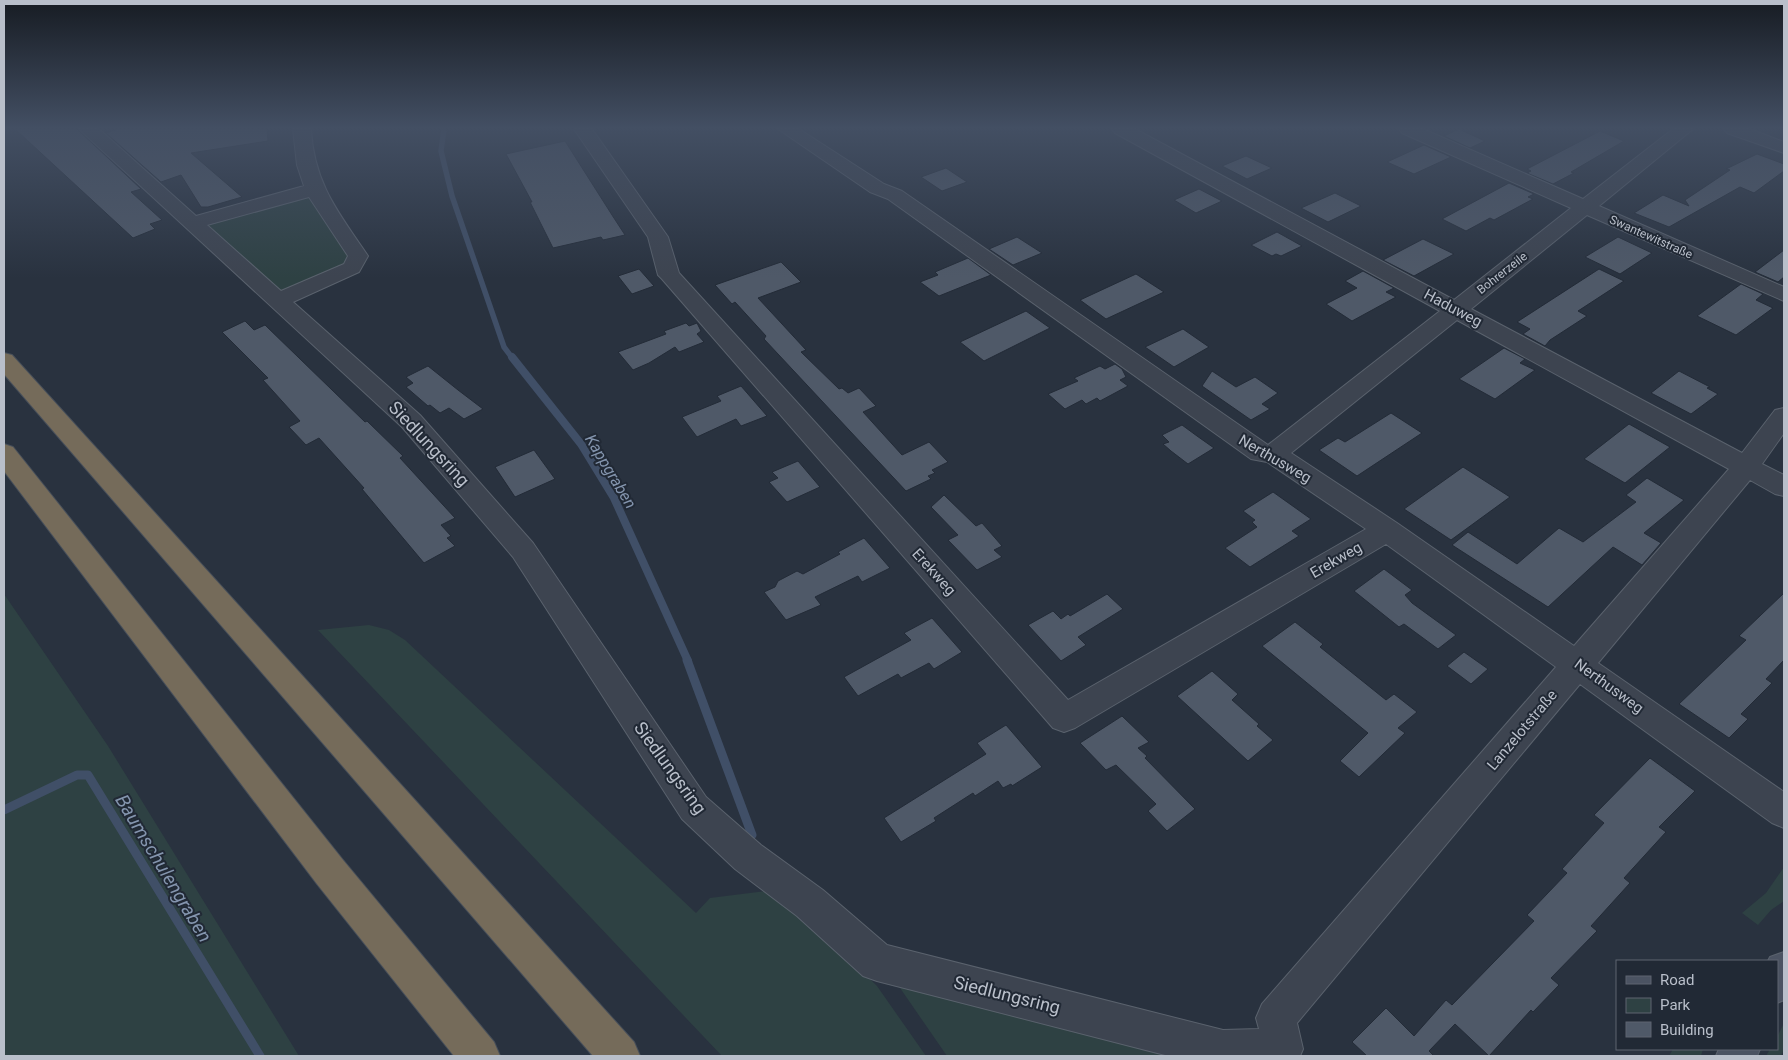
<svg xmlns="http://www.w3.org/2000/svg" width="1788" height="1060" font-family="Roboto,sans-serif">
<rect width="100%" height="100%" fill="#29323f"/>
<!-- green -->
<path fill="#2e4143" d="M308,195L312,198L351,256L350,262L288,290L281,291L274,289L206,229L207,224Z
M4,594L108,746L299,1056H4Z
M369,625L389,630L405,640L696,913L710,898L765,891L801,911L877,986L926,1056H722L318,630Z
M1784,867V901L1771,910L1758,925L1742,913L1766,893Z
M898,985L1169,1056H947Z
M1784,1023V1049L1781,1056H1766L1770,1049H1777V1037Z
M1673,1049H1703L1701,1056H1669Z"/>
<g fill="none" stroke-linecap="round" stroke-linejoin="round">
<!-- stream-far2 -->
<path stroke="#404f67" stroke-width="5.5" d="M444,129L441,151L452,196L504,347L513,359"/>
<!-- stream-far1 -->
<path stroke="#404f67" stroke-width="8" d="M512,357L581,444L614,498L688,661"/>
<!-- stream -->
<path stroke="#404f67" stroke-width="9" d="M687,660L752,835
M4,810L77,775H88L260,1056"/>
</g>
<!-- building -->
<path fill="#4f5968" stroke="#232b37" d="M15,129H77L141,189L131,192L162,220L150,224L155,229L133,238Z
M117,129H267L268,141L191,153L242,197L208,207H201L181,175L161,182L106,133Z
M1459,129L1485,141L1470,148L1444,136Z
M1600,131L1624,141L1571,172L1574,173L1553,184L1527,173L1531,171L1527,169Z
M565,141L612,215L625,235L603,240L601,237L553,248L530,202H532L506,154Z
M1424,145L1451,157L1414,174L1387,162Z
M1757,154L1784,164V171L1754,193L1740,187L1669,227L1634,213L1663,195L1689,206L1685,200L1730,170L1726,169Z
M1246,156L1272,168L1247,179L1222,166Z
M946,168L967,182L942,191L921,177Z
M1509,183L1534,194L1528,197L1533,199L1494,220L1490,218L1466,231L1442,219Z
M1199,189L1222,201L1196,213L1174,200Z
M1335,193L1361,206L1328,222L1301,208Z
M1277,232L1302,246L1281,256L1276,254L1272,256L1251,245Z
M1017,237L1042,253L1013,265L989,249Z
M1618,237L1652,253L1620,274L1585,257Z
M1423,239L1454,254L1414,276L1383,260Z
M1784,250V277L1778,282L1755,272Z
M968,258L991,275L939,296L920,282L938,275L935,272Z
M781,262L801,282L758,298L806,350L801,352L839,389L842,388L848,393L859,388L876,406L863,412L902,455L929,442L948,462L932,470L935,473L928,476L931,479L906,491L764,339L766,336L735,302L732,304L715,285Z
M639,269L654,286L632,294L618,276Z
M1599,269L1624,281L1578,311L1587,316L1550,340L1545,346L1523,334L1530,329L1517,322Z
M1363,271L1394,288L1386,292L1396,297L1352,321L1326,304L1357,288L1345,281Z
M1136,274L1164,292L1106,319L1080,300Z
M1741,284L1763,294L1756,300L1773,308L1736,335L1697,316Z
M1026,311L1050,328L984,361L960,342Z
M245,321L254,330L265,325L365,422L367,421L403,456L400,458L455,518L441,525L451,536L447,538L455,546L424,563L362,489L364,488L319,438L306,445L289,427L300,421L263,380L268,378L222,332Z
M686,323L689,326L697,323L701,331L697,334L704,342L679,352L675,347L649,363L633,370L618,352L666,334L664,331Z
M1183,329L1209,347L1174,367L1145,347Z
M1504,348L1525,359L1520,363L1535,370L1495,399L1459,379Z
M1115,364L1122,369L1126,377L1120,380L1128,386L1100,401L1097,398L1086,404L1082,400L1065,409L1048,394L1078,381L1074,378L1100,366L1105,369Z
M428,366L458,390L483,409L464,419L449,408L440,413L430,405L428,406L406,387L413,383L406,377Z
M1212,371L1236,387L1255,377L1278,393L1262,404L1270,409L1251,420L1202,386Z
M1679,371L1710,387L1707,388L1718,394L1691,414L1651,393Z
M741,386L767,416L741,426L736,419L697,437L682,417L721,401L717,396Z
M1391,413L1422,433L1357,476L1319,450L1338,438L1345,442Z
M1629,424L1670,447L1625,483L1584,459Z
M1182,425L1197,436L1214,448L1188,464L1171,451L1163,444L1169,442L1162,435Z
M534,450L555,479L515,497L495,467Z
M798,461L820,487L787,502L769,482L778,478L772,472Z
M1463,467L1510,497L1451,540L1404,509Z
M1647,478L1684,500L1644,533L1661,543L1642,565L1613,547L1548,607L1452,545L1468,532L1517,564L1559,528L1583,542L1636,502L1626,495Z
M1273,492L1311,519L1292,531L1299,536L1250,567L1225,548L1257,527L1252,522L1255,520L1243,511Z
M944,495L976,526L982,523L1002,546L994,550L1002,557L977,570L948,540L958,535L931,507Z
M864,538L890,568L862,582L858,576L815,597L821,605L786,620L764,592L775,587L778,581L797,571L803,574L840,554L838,552Z
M1384,569L1412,590L1405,595L1412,603L1456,635L1438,649L1404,624L1399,627L1354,591Z
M1784,593V660L1766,679L1772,683L1741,714L1748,719L1729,738L1679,704L1746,640L1739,636Z
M1107,594L1123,609L1078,637L1086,645L1061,661L1028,625L1053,611L1061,619L1068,614L1070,616Z
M932,618L962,652L934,669L929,663L901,678L898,674L858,696L844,677L911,640L904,633Z
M1295,622L1323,644L1320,647L1386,700L1394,694L1417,712L1398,728L1405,733L1359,777L1340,761L1368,733L1262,646Z
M1464,652L1488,669L1471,684L1447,666Z
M1212,671L1238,694L1232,700L1259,724L1257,726L1273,740L1248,761L1177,696Z
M1122,716L1149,742L1138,748L1147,756L1145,758L1195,809L1167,831L1148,811L1156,804L1116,765L1106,770L1080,743Z
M1006,725L1042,767L1012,786L1011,784L1003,788L998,781L975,796L973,793L934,818L936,821L901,842L884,818L986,754L977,743Z
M1650,758L1695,791L1659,827L1666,832L1624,878L1630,883L1591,926L1597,931L1551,978L1559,985L1533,1012L1531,1010L1489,1056L1455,1024L1429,1051L1434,1056H1367L1352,1042L1386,1008L1414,1036L1446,1000L1452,1005L1534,921L1527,915L1567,873L1562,869L1604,823L1594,815Z"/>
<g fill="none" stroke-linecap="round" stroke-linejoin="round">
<defs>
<path id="minor" d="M79,129H99L196,216L304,186L297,165L293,129H311C314,184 339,213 368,256L359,272L293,302L420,415L533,543L706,797L761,845L823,890L887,945L1223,1030L1259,1029L1256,1018L1262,1004L1556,667L1386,544L1075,728L1064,732L1053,728L662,279L658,275L648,237L574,129H592L668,237L679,273L1068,700L1366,529L1267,462L1251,459L888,199L870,192L778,129H799L884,184L902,191L1268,445L1440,311L1115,133L1112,129H1135L1454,300L1571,208L1402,133L1399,129H1423L1583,199L1673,129H1693L1599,206L1784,287V301L1587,215L1471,309L1742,453L1775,410L1784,408V433L1762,464L1784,475V496L1775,494L1750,480L1598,663L1784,792V828L1772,823L1580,684L1297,1023L1303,1049L1300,1056H1169L877,981L863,976L797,916L735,869L682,819L513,557L402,427ZM309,197L348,256L344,264L281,291L207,225ZM1457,320L1729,469L1574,646L1397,523L1291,453Z
M1724,129H1750L1784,142V153L1727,133Z"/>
<path id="secondary" d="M1784,952V1000L1777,1003V961H1768L1770,957Z
M1719,1049H1760L1757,1056H1716Z"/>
<path id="motorway" d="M4,353L12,355L634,1042L640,1056H593L4,374Z
M4,444L13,447L343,860L494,1042L500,1056H454L317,884L4,471Z"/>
</defs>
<!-- minor casing -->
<use href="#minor" stroke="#5a626d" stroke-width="2"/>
<!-- secondary casing -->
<use href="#secondary" stroke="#5a626d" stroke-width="2"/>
<!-- motorway casing -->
<use href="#motorway" stroke="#474f5a" stroke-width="2"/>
<!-- minor -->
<use href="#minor" fill="#3d4450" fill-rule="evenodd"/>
<!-- secondary -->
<use href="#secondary" fill="#4b5362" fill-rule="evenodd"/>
<!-- motorway -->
<use href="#motorway" fill="#756b5a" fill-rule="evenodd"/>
</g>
<!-- sky -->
<linearGradient id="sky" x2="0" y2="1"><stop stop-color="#171c23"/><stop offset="0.46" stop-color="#434f63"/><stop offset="1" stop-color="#434f63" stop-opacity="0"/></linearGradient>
<rect width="1788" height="278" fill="url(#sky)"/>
<g text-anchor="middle" stroke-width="4" stroke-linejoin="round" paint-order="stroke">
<!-- far-street labels -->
<g font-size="12" fill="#b9bfca" stroke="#212935">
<text transform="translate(1651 237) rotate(24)" y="4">Swantewitstraße</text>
<text transform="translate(1502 273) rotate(-38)" y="4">Bohrerzeile</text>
</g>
<!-- street labels -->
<g font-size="15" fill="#b9bfca" stroke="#212935">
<text transform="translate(1453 308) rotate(28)" y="5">Haduweg</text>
<text transform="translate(1275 459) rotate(30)" y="5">Nerthusweg</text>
<text transform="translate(1336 560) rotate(-30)" y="5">Erekweg</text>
<text transform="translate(934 572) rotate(48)" y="5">Erekweg</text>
<text transform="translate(1609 686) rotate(36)" y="5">Nerthusweg</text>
<text transform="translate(1522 730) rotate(-50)" y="5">Lanzelotstraße</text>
</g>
<!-- water labels -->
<g font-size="16" font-style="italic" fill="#8495ae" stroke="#212935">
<text transform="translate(611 471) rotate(59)" y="6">Kappgraben</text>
</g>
<!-- near-street labels -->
<g font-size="18" fill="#b9bfca" stroke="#212935">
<text transform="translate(429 444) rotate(47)" y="6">Siedlungsring</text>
<text transform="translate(670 768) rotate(54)" y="6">Siedlungsring</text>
<text transform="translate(1007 995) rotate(14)" y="6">Siedlungsring</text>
</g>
<!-- near-water labels -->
<g font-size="19" font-style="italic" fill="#8495ae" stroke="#212935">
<text transform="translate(164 868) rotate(59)" y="7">Baumschulengraben</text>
</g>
</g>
<!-- border -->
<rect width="1788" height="1060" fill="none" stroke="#b9bfca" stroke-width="10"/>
<!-- legend -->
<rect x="1616" y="960" width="162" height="90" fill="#212935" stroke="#5e6571"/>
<rect x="1626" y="976" width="25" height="8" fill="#4b5362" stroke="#5e6571"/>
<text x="1660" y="985" font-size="15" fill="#b9bfca">Road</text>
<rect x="1626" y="998" width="25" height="15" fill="#2e4143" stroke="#5e6571"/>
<text x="1660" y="1010" font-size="15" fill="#b9bfca">Park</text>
<rect x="1626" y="1022" width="25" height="15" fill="#4f5968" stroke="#5e6571"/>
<text x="1660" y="1035" font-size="15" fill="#b9bfca">Building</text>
</svg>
